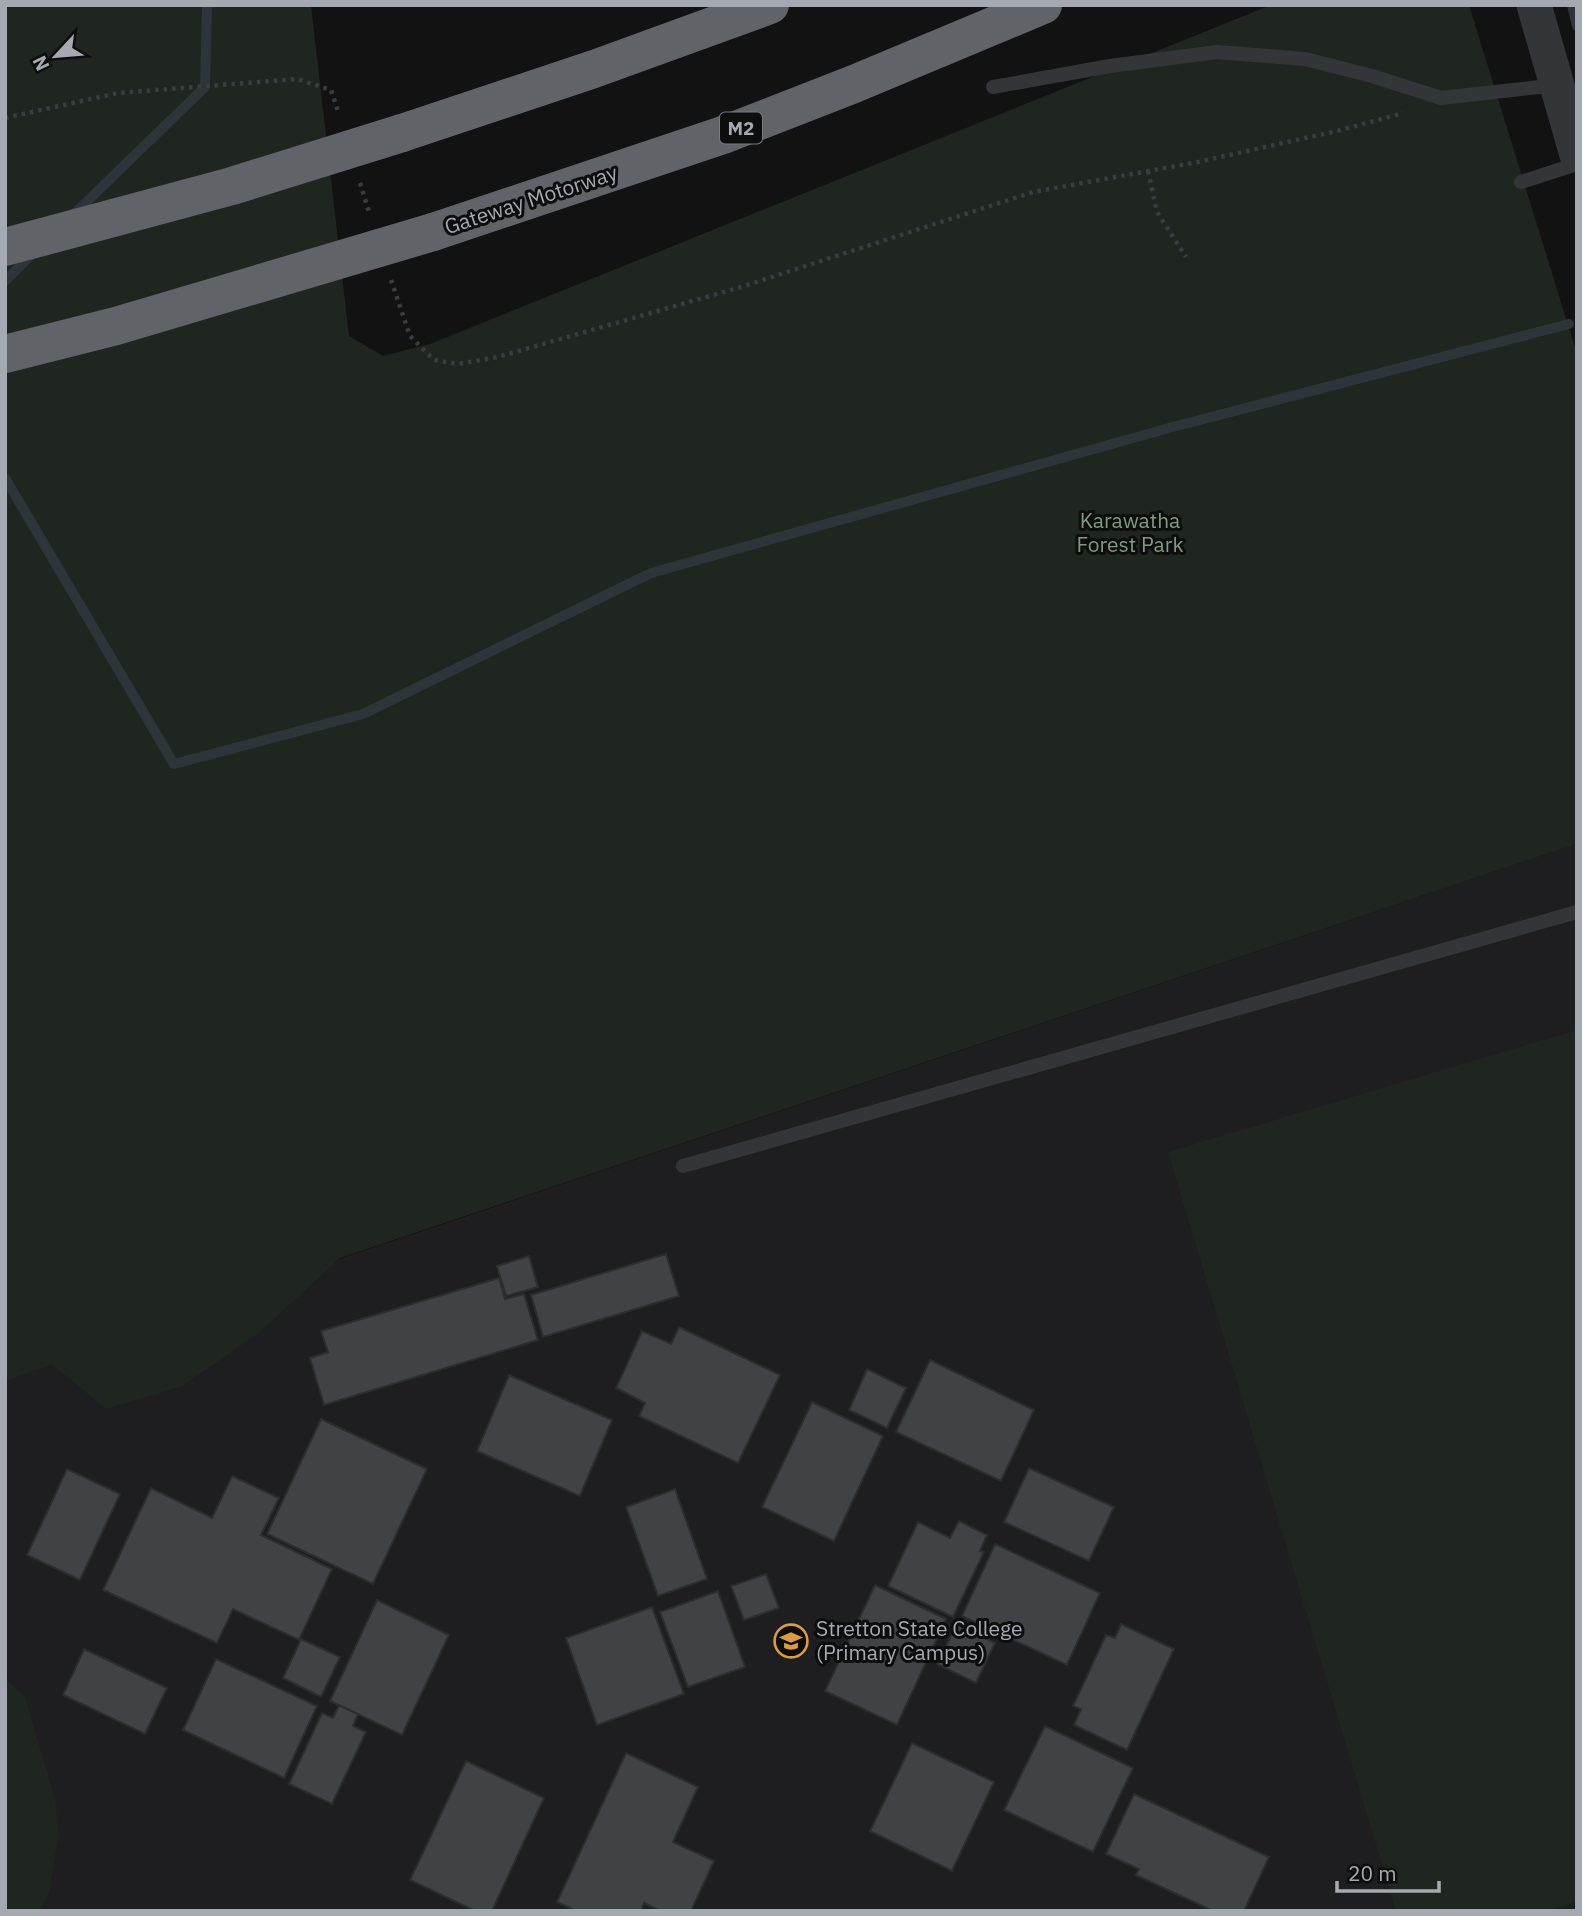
<svg xmlns="http://www.w3.org/2000/svg" width="1582" height="1916" font-family="'IBM Plex Sans',sans-serif">
<rect width="100%" height="100%" fill="#121213"/>
<!-- built -->
<path fill="#1e1e20" d="M1577,844V1911H5V1371Z"/>
<!-- green -->
<path fill="#1f261f" d="M5,5H311L349,336L383,356L430,344L1271,5H1469L1577,354V844L340,1258L260,1332L182,1386L106,1409L52,1364L5,1381Z
M1577,1030V1902L1546,1911H1396L1168,1152Z
M5,1678L25,1697L55,1799L59,1833L49,1892L39,1911H5Z"/>
<g fill="none" stroke-linecap="round" stroke-linejoin="round">
<!-- stream -->
<path stroke="#2d353a" stroke-width="10" d="M1572,5L1577,26
M73,215L205,87L207,5
M5,281L33,253
M5,478L174,764L363,714L651,573L1169,428L1569,324"/>
</g>
<!-- building -->
<path fill="#414246" stroke="#2c2d2f" stroke-width="2" d="M666,1254L679,1296L543,1337L531,1295Z
M529,1256L538,1287L506,1296L497,1266Z
M499,1278L505,1299L524,1294L538,1340L324,1405L310,1358L328,1352L321,1331Z
M679,1327L780,1375L738,1463L639,1416L645,1403L616,1388L642,1331L671,1344Z
M930,1360L1034,1410L1001,1481L896,1432Z
M867,1369L906,1388L887,1428L849,1410Z
M509,1375L612,1420L580,1496L477,1451Z
M812,1402L883,1436L834,1541L762,1507Z
M321,1419L427,1469L373,1584L267,1534Z
M1029,1468L1114,1507L1089,1561L1004,1522Z
M67,1469L120,1494L80,1580L27,1555Z
M232,1476L279,1498L261,1535L332,1569L299,1640L233,1609L217,1643L103,1590L151,1488L212,1518Z
M675,1489L707,1579L658,1596L626,1507Z
M959,1521L987,1535L980,1551L984,1552L953,1617L888,1586L918,1522L950,1538Z
M995,1544L1100,1593L1067,1665L962,1616Z
M766,1574L779,1608L744,1620L731,1586Z
M875,1585L946,1619L897,1725L825,1691Z
M718,1591L745,1667L688,1687L660,1612Z
M377,1600L449,1635L402,1735L330,1701Z
M652,1607L684,1694L597,1725L566,1638Z
M957,1624L995,1643L976,1683L937,1664Z
M1121,1624L1174,1649L1127,1750L1074,1725L1081,1709L1073,1706L1106,1635L1115,1638Z
M301,1639L340,1657L321,1697L283,1678Z
M84,1649L167,1688L145,1734L63,1695Z
M216,1659L317,1706L284,1778L183,1730Z
M339,1705L358,1714L353,1726L366,1732L332,1804L289,1784L322,1713L333,1718Z
M1045,1726L1133,1768L1093,1852L1004,1810Z
M912,1743L994,1782L952,1871L870,1831Z
M626,1753L698,1787L673,1842L714,1861L691,1911H660L644,1903L641,1911H576L557,1902Z
M466,1761L544,1798L492,1911H475L410,1880Z
M1134,1794L1269,1857L1244,1911H1213L1136,1875L1139,1869L1106,1854Z"/>
<g fill="none" stroke-linecap="round" stroke-linejoin="round">
<!-- path -->
<path stroke="#3a3c3f" stroke-width="4.5" stroke-dasharray="3.5 5" stroke-linecap="butt" d="M5,118L118,93L297,79L331,90L339,114
M1148,171L1157,212L1186,257
M360,183L370,215
M391,280L410,336L434,360L458,364L498,357L741,287L1033,192L1198,162L1337,131L1400,114L1402,111"/>
<!-- service -->
<path stroke="#343538" stroke-width="14" d="M993,87L1110,66L1217,52L1305,59L1372,76L1441,98L1557,85
M1521,182L1577,164
M683,1166L1577,912"/>
<!-- tertiary -->
<path stroke="#343538" stroke-width="35" d="M1534,5L1577,155"/>
<!-- motorway -->
<path stroke="#606368" stroke-width="38" d="M402,133L594,69L770,5
M433,232L723,135L854,84L1043,5"/>
<!-- motorway-bridge -->
<path stroke="#606368" stroke-width="38" d="M5,247L232,186L402,133
M5,354L116,326L433,232"/>
</g>
<!-- icons -->
<defs>
<symbol id="school-ring" viewBox="-11 -11 22 22"><circle r="9.5" fill="#0d0d0e" stroke="#da9b44" stroke-width="1.5"/><path d="M0-5L7-2L0 1L-7-2ZM-4 1L0 2.5L4 1V4Q0 6-4 4Z" fill="#da9b44"/></symbol>
</defs>
<g fill-rule="evenodd">
<use href="#school-ring" x="772" y="1622" width="38" height="38"/>
</g>
<g text-anchor="middle" stroke-width="6" stroke-linejoin="round" paint-order="stroke">
<!-- shield labels -->
<rect fill="#0d0d0e" stroke="#777b81" stroke-width="2" x="720" y="112.5" width="42" height="31" rx="5"/>
<g font-size="19" font-weight="bold" fill="#a5aab2">
<text x="741" y="135">M2</text>
</g>
<!-- street labels -->
<g font-size="21" fill="#a5aab2" stroke="#0d0d0e">
<text transform="translate(531 200) rotate(-18)" y="7">Gateway Motorway</text>
</g>
<!-- park labels -->
<g font-size="21" fill="#7f9b7f" stroke="#0d0d0e">
<text x="1130" y="528">Karawatha<tspan x="1130" dy="24">Forest Park</tspan></text>
</g>
<!-- poi labels -->
<g font-size="21" fill="#a5aab2" stroke="#0d0d0e" text-anchor="start">
<text x="816" y="1636">Stretton State College<tspan x="816" dy="24">(Primary Campus)</tspan></text>
</g>
</g>
<!-- border -->
<rect width="1582" height="1916" fill="none" stroke="#a5aab2" stroke-width="14"/>
<!-- north arrow -->
<g transform="translate(56 56) rotate(244)" stroke="#0d0d0e" stroke-width="5" paint-order="stroke">
<path d="M0-5L12 26L0 18L-12 26Z" fill="#a5aab2"/>
<text y="-10" font-size="19" font-weight="bold" text-anchor="middle" fill="#a5aab2">N</text>
</g>
<!-- scale -->
<path d="M1337 1881v10h102v-10" fill="none" stroke="#a5aab2" stroke-width="3.5"/>
<text x="1348" y="1881" font-size="21" fill="#a5aab2" stroke="#0d0d0e" stroke-width="5" paint-order="stroke">20 m</text>
</svg>
